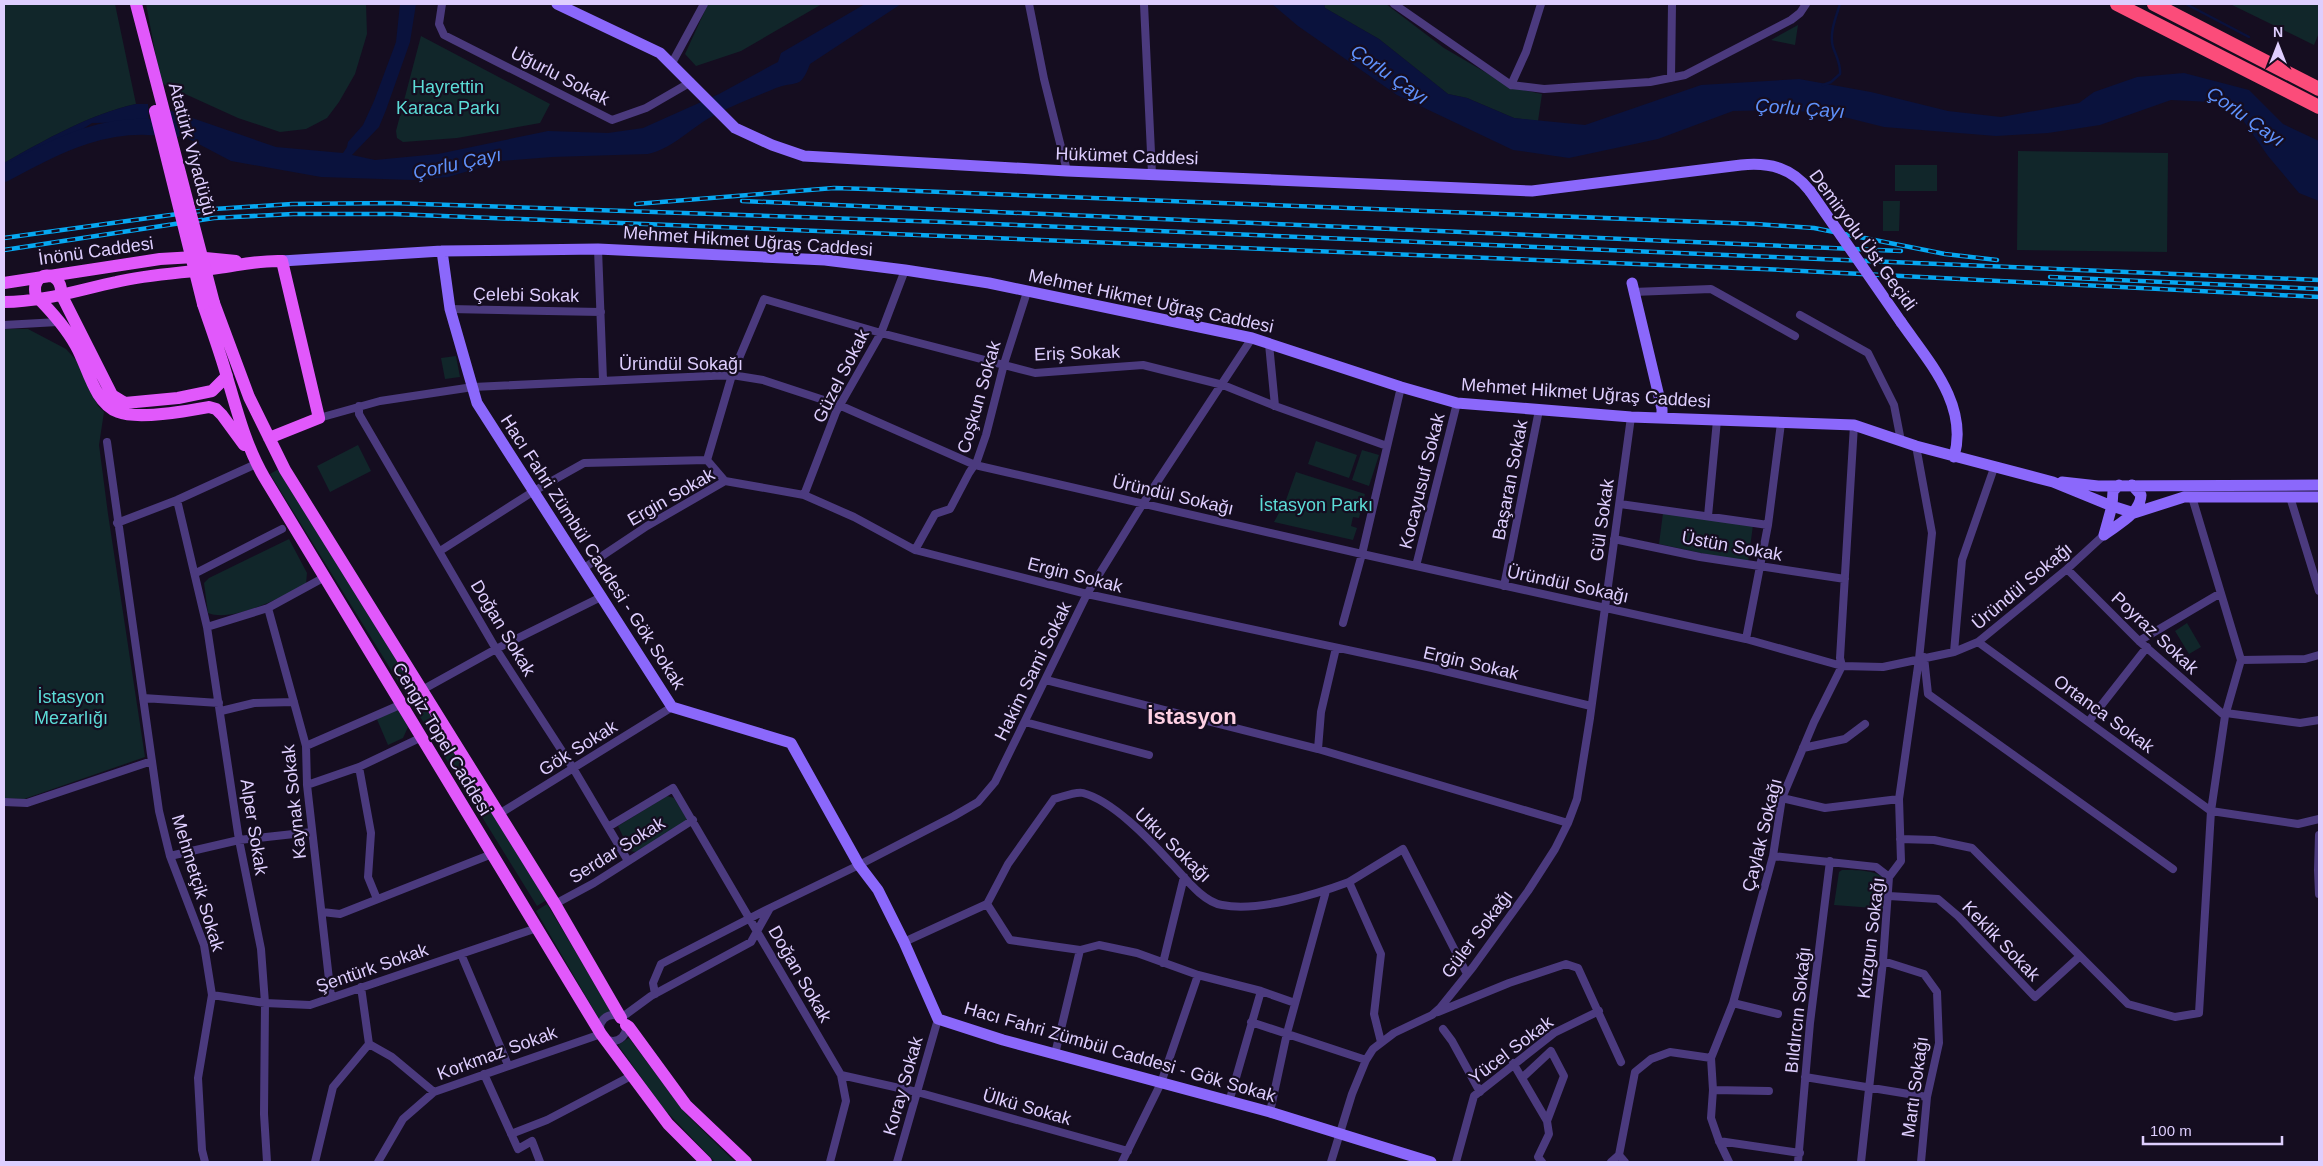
<svg xmlns="http://www.w3.org/2000/svg" width="2323" height="1166" font-family="Arial,sans-serif">
<rect width="100%" height="100%" fill="#150d20"/>
<!-- green -->
<path fill="#11262a" d="M4,4H115L136,104C90,114 45,140 4,163Z
M146,4H366L367,34L355,74L339,102L327,118L306,129L280,132L238,118L161,83Z
M708,4H822L741,51L696,66L685,54Z
M1324,4H1386L1444,48L1490,75L1514,88L1542,94L1538,121L1514,118L1467,98L1448,94L1379,39L1325,8Z
M2230,4H2319V33L2314,45Z
M1798,25L1795,45L1771,40Z
M421,36L550,104L540,123L457,138L403,142L397,138L396,131Z
M2018,151L2168,153L2167,252L2017,250Z
M1895,165H1937V191H1895Z
M1883,201H1900L1899,231H1883Z
M4,329H28L66,349L76,360L98,406L104,412L99,445L108,514L145,757L24,799L4,798Z
M456,356L460,377L445,379L441,358Z
M1316,441L1357,455L1349,478L1308,464Z
M358,445L371,471L330,492L317,466Z
M1362,450L1379,455L1369,486L1352,480Z
M282,467L548,899L537,906L270,474Z
M1296,472L1365,494L1359,518L1353,517L1351,526L1357,528L1353,540L1274,522L1286,500Z
M1663,513L1753,525L1748,563L1659,544Z
M289,539L307,573L306,584C284,596 233,623 208,613L204,583L209,578Z
M2187,623L2201,647L2189,654L2175,631Z
M397,707L408,727L403,738L388,745L376,717Z
M667,796L674,798L687,819L686,822L636,852L630,851L618,826Z
M1842,870C1854,870 1883,869 1888,884C1890,891 1887,902 1886,909L1834,905L1839,872Z
M547,904L611,1011L599,1019L536,911Z
M629,1038L686,1114L735,1162H715L663,1108L618,1045Z"/>
<!-- water -->
<path fill="#0a123d" d="M400,4H416L410,42L386,110L379,127L352,155L375,160L438,154L548,131L608,133L643,128L719,94L772,65L778,62L781,53L865,4H901L810,64C800,90 798,80 776,88C755,97 733,105 713,116C690,128 674,148 648,154L552,157L502,161L448,177L413,180L352,178L321,177L231,161L174,131L169,110L276,147L343,153L347,147L348,142L363,125L374,101L396,42Z
M1272,4H1324L1325,8L1379,39L1448,94L1467,98L1514,118L1585,125L1701,85L1799,79L1871,92L1948,111L2001,117L2079,103L2094,92L2137,77L2184,73L2249,90L2283,124L2319,141V201L2299,193L2268,156L2231,103L2171,100L2100,125L2048,133L1996,136L1884,127L1828,113L1779,110L1733,111L1658,139L1569,158L1513,150L1397,95L1298,26Z
M136,104H148L149,122L92,123L4,180V163C45,140 90,114 136,104Z"/>
<g fill="none" stroke-linecap="round" stroke-linejoin="round">
<!-- stream -->
<path stroke="#0a123d" stroke-width="2.5" d="M2186,4L2249,37
M1823,85L1831,82L1840,74C1841,64 1836,56 1833,47C1829,33 1836,17 1840,4"/>
<!-- river -->
<path stroke="#0a123d" stroke-width="16" d="M4,174C58,145 110,117 174,130"/>
<!-- street -->
<path stroke="#4b3a7e" stroke-width="8" d="M442,4L439,24L444,35L612,120L646,108L691,82
M1029,4L1044,79L1067,171
M1144,4L1152,174
M1394,4L1511,85L1544,89L1650,82L1685,75L1791,20L1800,13L1806,4
M672,63L704,4
M1671,78L1672,4
M1511,85L1526,52L1541,4
M598,249L603,380
M1633,292L1711,289L1795,336
M450,309L601,312
M1800,315L1868,353L1894,405L1901,441
M4,325L58,322
M1269,344L1275,406
M359,406V414L496,649L573,768L628,861
M319,418L380,401L473,387L732,375L763,380L839,405L975,465L1362,554L1746,639L1842,666L1883,667L1954,652L1978,642L2067,569L2104,535
M107,442L159,811L170,856L204,945L212,995L198,1078L202,1150L205,1162
M707,460L732,375L764,299L881,333L1035,373L1143,365L1223,385L1275,406L1387,446
M707,460L725,481
M804,495L836,412L881,333L905,270
M2290,497L2319,591
M177,500L207,627L239,840L261,949L265,1003L264,1114L267,1162
M1620,504L1768,525
M1708,516L1717,420
M117,523L177,500L256,464
M1614,539L1700,557L1845,579
M915,550L935,514L950,509L969,473L977,461L986,435L1004,364L1027,292
M440,551L534,491L584,463L707,460
M1416,566L1457,403
M584,568L647,526L725,481L804,495L854,517L915,550L981,567L1087,594L1432,668L1591,706
M2067,569L2139,641L2225,716
M196,573L282,529
M1504,586L1539,410
M268,608L306,746L307,785L331,997
M1343,623L1362,554L1401,387
M207,627L268,608L323,578
M1746,639L1768,525L1781,423
M2139,641L2219,594
M1978,642L2211,811L2298,824L2319,819
M1954,652L1962,560L1994,468
M1924,657L1928,694L2173,869
M2241,660L2305,659L2319,655
M1046,680L1318,749L1568,823
M422,690L496,649L601,597
M143,698L219,703
M221,711L254,703L294,702
M2226,713L2300,723L2319,720
M2089,721L2147,647
M1025,722L1149,755
M306,746L402,704
M1803,748L1845,739L1865,724
M1318,749L1321,712L1336,648
M359,767L371,833L368,877L377,899
M307,785L359,767L422,737
M1782,798L1825,808L1899,799
M4,802L27,803L152,761
M499,814L672,707
M608,827L673,788L841,1075L917,1092L1128,1151
M2319,835L2318,870L2319,894
M1900,839L1934,840L1972,848L2128,1004L2175,1017L2199,1013L2211,811L2225,716L2241,660L2192,497
M170,856L239,840L312,832
M1773,856L1876,867L1889,877
M1349,882L1403,849L1467,974
M1889,896L1938,899L1958,916L2035,997L2079,957
M555,904L594,883L693,820
M987,904L1008,864L1054,799C1062,797 1076,791 1083,793C1113,801 1149,839 1170,862C1183,875 1202,902 1222,905C1258,912 1314,895 1349,882L1381,954L1374,1014L1381,1042
M987,904L1010,940L1080,950L1099,945L1137,953L1198,975L1261,991L1295,1003
M322,912L340,914L492,854
M904,942L987,904
M461,954L508,1065
M1883,961L1924,974L1937,992L1939,1043L1927,1097L1921,1162
M1163,963L1184,877
M655,994L653,983L661,964L770,908
M212,995L265,1003L310,1005L537,928
M1733,1003L1778,1014
M1438,1012L1509,983L1566,964L1578,968L1621,1062
M600 1028a13 13 0 1 1 26 0a13 13 0 1 1-26 0Z
M621,1018L651,996L751,942L770,908L859,865L954,816L978,802L995,782L1087,594L1142,505L1252,338
M1251,1022L1366,1060
M1443,1029L1452,1041L1480,1092
M369,1044L392,1057L434,1092
M1055,1054L1080,950
M1513,1063L1547,1121
M484,1074L518,1149L532,1141L540,1162
M1805,1077L1927,1097
M1522,1078L1551,1051L1564,1076L1547,1121L1549,1134L1538,1157L1542,1162
M1713,1090L1769,1091
M1229,1102L1261,991
M1270,1112L1287,1033L1326,891
M511,1134L547,1120L631,1076
M1719,1141L1800,1153
M315,1162L333,1087L369,1044L361,987
M378,1162L403,1119L434,1092L601,1034
M830,1162L846,1101L841,1075
M897,1162L938,1019
M1122,1162L1161,1083L1198,975
M1331,1162L1352,1094L1366,1060L1373,1049L1394,1033L1432,1015L1440,1008L1473,967L1528,891L1555,849L1568,823L1577,799L1590,718L1631,417
M1456,1162L1474,1096L1554,1033L1599,1011
M1611,1162L1619,1155
M1625,1162L1619,1155L1635,1072L1651,1059L1670,1052L1711,1058
M1729,1162L1719,1141L1711,1118L1713,1090L1711,1058L1733,1003L1773,856L1782,798L1814,722L1842,666L1840,658L1854,425
M1798,1162L1810,1023L1830,861
M1861,1162L1883,961L1889,877L1901,861L1899,799L1919,659L1932,533L1916,446"/>
<!-- secondary -->
<path stroke="#8b68fb" stroke-width="11" d="M557,4L660,53L735,128L772,145L804,156L1067,171L1532,191L1741,165C1770,162 1792,168 1810,191
M442,251L450,309L477,403L672,707L791,743L859,865L878,890L904,942L938,1019L1003,1040L1270,1112L1431,1162
M282,261L442,251L598,249L825,260L905,270L989,283L1252,338L1401,387L1457,403L1631,417L1854,425L1916,446L2053,482L2112,506L2134,513L2184,497H2319
M1632,283L1662,409V418
M1901,322C1929,362 1969,405 1954,457
M2062,482L2098,486L2319,485
M2104,535C2118,524 2140,514 2141,495L2132,485
M2104,535L2112,506L2113,491L2119,485"/>
<!-- primary -->
<path stroke="#e158fb" stroke-width="12" d="M4,283L160,259L195,257L236,261
M4,302C43,302 78,290 116,282C150,274 184,273 218,268C240,265 260,260 282,261L319,418L269,438
M214,303L249,397L285,470L555,904L621,1018
M203,304C211,328 220,352 227,377C237,411 246,446 264,477L601,1034L668,1124L706,1162
M227,376L212,391L178,398L125,403L112,395L61,294C63,268 29,270 36,296C50,310 66,328 76,346C88,367 94,403 118,412C138,420 187,411 209,407L216,409L222,415L244,445
M626,1025L629,1027L686,1105L746,1162"/>
<!-- highway -->
<path stroke="#fb4c7a" stroke-width="14" d="M2117,4L2319,107
M2154,4L2319,89"/>
<defs>
<path id="rail" d="M742,201L1901,251
M636,204L834,188L866,189L1756,224L1814,228L1945,254L1997,260
M4,238L214,209L292,204L392,203L944,222L2319,280
M4,250L214,218L293,214H394L1763,269L2319,297
M2050,277L2319,289"/>
</defs>
<!-- rail casing -->
<use href="#rail" stroke="#06a8f2" stroke-width="4.5"/>
<!-- rail -->
<use href="#rail" stroke="#150d20" stroke-width="2.5" stroke-dasharray="8" stroke-linecap="butt"/>
<!-- secondary-bridge -->
<path stroke="#8b68fb" stroke-width="11" d="M1810,191L1901,322"/>
<!-- primary-bridge -->
<path stroke="#e158fb" stroke-width="12" d="M136,4L214,303
M155,111L203,304"/>
</g>
<g text-anchor="middle" stroke-width="4.5" stroke-linejoin="round" paint-order="stroke">
<!-- street labels -->
<g font-size="18" fill="#decefe" stroke="#150d20">
<text transform="translate(560 76) rotate(27)" y="6">Uğurlu Sokak</text>
<text transform="translate(192 149) rotate(75)" y="6">Atatürk Viyadüğü</text>
<text transform="translate(1127 156) rotate(2)" y="6">Hükümet Caddesi</text>
<text transform="translate(1863 240) rotate(54)" y="6">Demiryolu Üst Geçidi</text>
<text transform="translate(748 241) rotate(4)" y="6">Mehmet Hikmet Uğraş Caddesi</text>
<text transform="translate(96 251) rotate(-8)" y="6">İnönü Caddesi</text>
<text transform="translate(526 295) rotate(1)" y="6">Çelebi Sokak</text>
<text transform="translate(1151 301) rotate(12)" y="6">Mehmet Hikmet Uğraş Caddesi</text>
<text transform="translate(1077 353) rotate(-2)" y="6">Eriş Sokak</text>
<text x="681" y="370">Üründül Sokağı</text>
<text transform="translate(841 376) rotate(-63)" y="6">Güzel Sokak</text>
<text transform="translate(1586 393) rotate(4)" y="6">Mehmet Hikmet Uğraş Caddesi</text>
<text transform="translate(979 397) rotate(-74)" y="6">Coşkun Sokak</text>
<text transform="translate(1510 480) rotate(-79)" y="6">Başaran Sokak</text>
<text transform="translate(1422 481) rotate(-76)" y="6">Kocayusuf Sokak</text>
<text transform="translate(1173 495) rotate(13)" y="6">Üründül Sokağı</text>
<text transform="translate(671 497) rotate(-30)" y="6">Ergin Sokak</text>
<text transform="translate(1602 520) rotate(-82)" y="6">Gül Sokak</text>
<text transform="translate(1732 546) rotate(10)" y="6">Üstün Sokak</text>
<text transform="translate(593 552) rotate(57)" y="6">Hacı Fahri Zümbül Caddesi - Gök Sokak</text>
<text transform="translate(1075 575) rotate(14)" y="6">Ergin Sokak</text>
<text transform="translate(1568 584) rotate(12)" y="6">Üründül Sokağı</text>
<text transform="translate(2022 586) rotate(-40)" y="6">Üründül Sokağı</text>
<text transform="translate(503 628) rotate(59)" y="6">Doğan Sokak</text>
<text transform="translate(2155 633) rotate(43)" y="6">Poyraz Sokak</text>
<text transform="translate(1471 663) rotate(13)" y="6">Ergin Sokak</text>
<text transform="translate(1033 671) rotate(-64)" y="6">Hakim Sami Sokak</text>
<text transform="translate(2104 714) rotate(36)" y="6">Ortanca Sokak</text>
<text transform="translate(442 739) rotate(59)" y="6">Cengiz Topel Caddesi</text>
<text transform="translate(578 748) rotate(-32)" y="6">Gök Sokak</text>
<text transform="translate(294 802) rotate(-96)" y="6">Kaynak Sokak</text>
<text transform="translate(254 827) rotate(81)" y="6">Alper Sokak</text>
<text transform="translate(1762 835) rotate(-76)" y="6">Çaylak Sokağı</text>
<text transform="translate(1173 845) rotate(44)" y="6">Utku Sokağı</text>
<text transform="translate(617 850) rotate(-32)" y="6">Serdar Sokak</text>
<text transform="translate(198 883) rotate(73)" y="6">Mehmetçik Sokak</text>
<text transform="translate(1477 934) rotate(-53)" y="6">Güler Sokağı</text>
<text transform="translate(1871 938) rotate(-83)" y="6">Kuzgun Sokağı</text>
<text transform="translate(2001 941) rotate(46)" y="6">Keklik Sokak</text>
<text transform="translate(372 968) rotate(-19)" y="6">Şentürk Sokak</text>
<text transform="translate(800 974) rotate(60)" y="6">Doğan Sokak</text>
<text transform="translate(1798 1010) rotate(-84)" y="6">Bıldırcın Sokağı</text>
<text transform="translate(1511 1050) rotate(-37)" y="6">Yücel Sokak</text>
<text transform="translate(1120 1052) rotate(16)" y="6">Hacı Fahri Zümbül Caddesi - Gök Sokak</text>
<text transform="translate(497 1053) rotate(-20)" y="6">Korkmaz Sokak</text>
<text transform="translate(903 1086) rotate(-74)" y="6">Koray Sokak</text>
<text transform="translate(1915 1087) rotate(-82)" y="6">Martı Sokağı</text>
<text transform="translate(1027 1107) rotate(16)" y="6">Ülkü Sokak</text>
</g>
<!-- park labels -->
<g font-size="18" fill="#5cdcd7" stroke="#150d20">
<text x="448" y="93">Hayrettin<tspan x="448" dy="21">Karaca Parkı</tspan></text>
<text x="1316" y="511">İstasyon Parkı</text>
<text x="71" y="703">İstasyon<tspan x="71" dy="21">Mezarlığı</tspan></text>
</g>
<!-- water labels -->
<g font-size="19" font-style="italic" fill="#5f91fb" stroke="#150d20">
<text transform="translate(1390 74) rotate(35)" y="7">Çorlu Çayı</text>
<text transform="translate(1800 108) rotate(4)" y="7">Çorlu Çayı</text>
<text transform="translate(2246 116) rotate(35)" y="7">Çorlu Çayı</text>
<text transform="translate(457 163) rotate(-12)" y="7">Çorlu Çayı</text>
</g>
<!-- district labels -->
<g font-size="22" font-weight="bold" fill="#fed0e3" stroke="#150d20">
<text x="1192" y="724">İstasyon</text>
</g>
</g>
<!-- border -->
<rect width="2323" height="1166" fill="none" stroke="#decefe" stroke-width="10"/>
<!-- north arrow -->
<g transform="translate(2278 45)" stroke="#150d20" stroke-width="4" paint-order="stroke">
<path d="M0-4L9 19L0 12L-9 19Z" fill="#decefe"/>
<text y="-8" font-size="14" font-weight="bold" text-anchor="middle" fill="#decefe">N</text>
</g>
<!-- scale -->
<path d="M2143 1136v8h139v-8" fill="none" stroke="#decefe" stroke-width="2.5"/>
<text x="2150" y="1136" font-size="15" fill="#decefe" stroke="#150d20" stroke-width="4" paint-order="stroke">100 m</text>
</svg>
